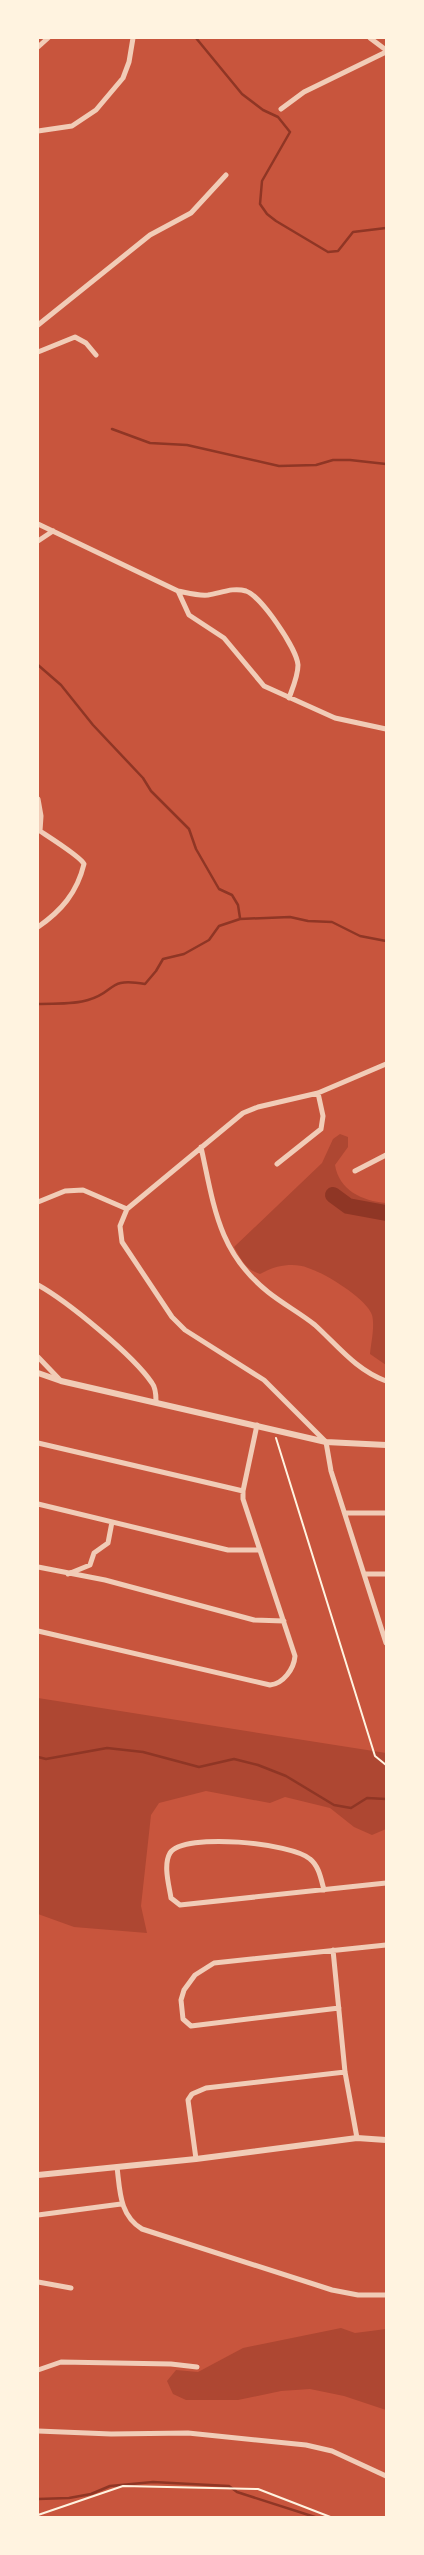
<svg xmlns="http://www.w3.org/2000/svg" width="424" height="2555" font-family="Helvetica,sans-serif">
<rect width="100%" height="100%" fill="#c8553d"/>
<!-- green -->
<path fill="#ae4732" d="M340,1134L348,1137V1147L335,1165C339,1190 362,1201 386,1203V1365L370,1354C371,1343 375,1326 372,1315C367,1299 325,1273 308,1268C293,1262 274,1266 260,1274C246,1270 241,1259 234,1247L322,1163L333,1139Z
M38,1698L386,1753V1829L372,1835L354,1827L330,1808L285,1797L270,1803L206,1791L159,1803L151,1815L141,1906L147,1933L74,1927L38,1914Z
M341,2328L355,2333L386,2329V2410L344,2396L310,2389L281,2391L238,2400H186L173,2394L167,2381L176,2370L198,2372L243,2348Z"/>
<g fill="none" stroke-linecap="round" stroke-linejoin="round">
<!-- stream -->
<path stroke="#8f3625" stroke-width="2.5" d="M196,38L242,94L263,110L278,117L290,132L262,181L260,204L267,214L276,221L328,252L338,251L353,232L386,228
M112,429L150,443L187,445L279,466L316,465L333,460H350L386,464
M38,665L61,685L93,725L143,778L151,791L189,829L196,849L219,889L232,895L238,905L240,918
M38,1004C53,1003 73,1005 88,1000C117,992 106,977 145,984L156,971L163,959L184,954L209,940L219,926L240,919L290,917L308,921L332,922L360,936L386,941
M38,1757L46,1759L107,1748L143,1752L199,1767L234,1759L258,1765L286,1776L334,1805L351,1808L367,1798L386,1799
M38,2499L69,2498L91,2494L110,2486L153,2482L229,2486L237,2492L318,2518"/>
<!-- river -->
<path stroke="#8f3625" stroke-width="16" d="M333,1195L348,1206L386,1213"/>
<!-- path -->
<path stroke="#fff3e0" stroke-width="2" d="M276,1438L375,1756L386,1765
M38,2515L123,2486L258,2489L333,2518"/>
<!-- minor -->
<path stroke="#f1ccb7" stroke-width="5" d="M370,38L386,50
M38,47L48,38
M281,109L304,92L386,52
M38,131L72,126L96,110L123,78L129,62L133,38
M38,325L150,235L191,213L226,175
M38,352L75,337L86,343L96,355
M38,524L178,591C188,593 198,596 208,595C221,593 233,587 246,591C261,596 297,649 298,665C298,676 293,687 289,698
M38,541L53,531
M178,591L189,615L224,638L264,686L335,718L386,729
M38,799L41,816L40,831H38
M38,927C61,911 77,893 84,864C81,857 49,837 40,831
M386,1064L318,1093L258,1107L243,1113L127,1209L120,1226L122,1242L172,1317L185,1330L264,1380L326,1442L331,1471L386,1643
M201,1147C214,1206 218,1252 268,1292C283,1304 300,1313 315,1325C338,1346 356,1370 386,1381
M277,1164L321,1129L323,1116L318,1093
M355,1171L386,1155
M38,1202L65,1191L83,1190L127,1209
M38,1285C67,1301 133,1355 152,1383C156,1388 156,1395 156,1401
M38,1357L61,1381
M38,1443L243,1491
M38,1504L228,1550H260
M345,1513H386
M38,1567L105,1580L254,1620L284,1621
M68,1574L90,1565L94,1553L108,1543L112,1522
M364,1574H386
M38,1631L270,1685C283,1684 294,1669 295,1656L243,1499V1491L257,1425
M324,1890C321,1879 319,1866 310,1859C292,1843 184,1832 170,1853C163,1865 169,1885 171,1898L180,1905L386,1883
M333,1950L345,2072L357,2138
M339,2008L191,2026L183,2019L181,2000L184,1990L195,1975L214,1963L386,1945
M196,2159L188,2100L192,2094L206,2088L345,2072
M117,2167C120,2190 119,2215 142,2229L332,2290L358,2295H386
M38,2215L121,2204
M38,2282L71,2288
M38,2370L61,2362L171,2364L197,2367
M38,2431L111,2434L188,2433L306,2445L332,2451L386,2476"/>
<!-- tertiary -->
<path stroke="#f1ccb7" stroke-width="6" d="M38,1373L61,1381L326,1442L386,1445
M38,2175L196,2159L357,2138L386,2140"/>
</g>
<!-- border -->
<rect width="424" height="2555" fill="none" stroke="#fff3e0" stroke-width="78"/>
</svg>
